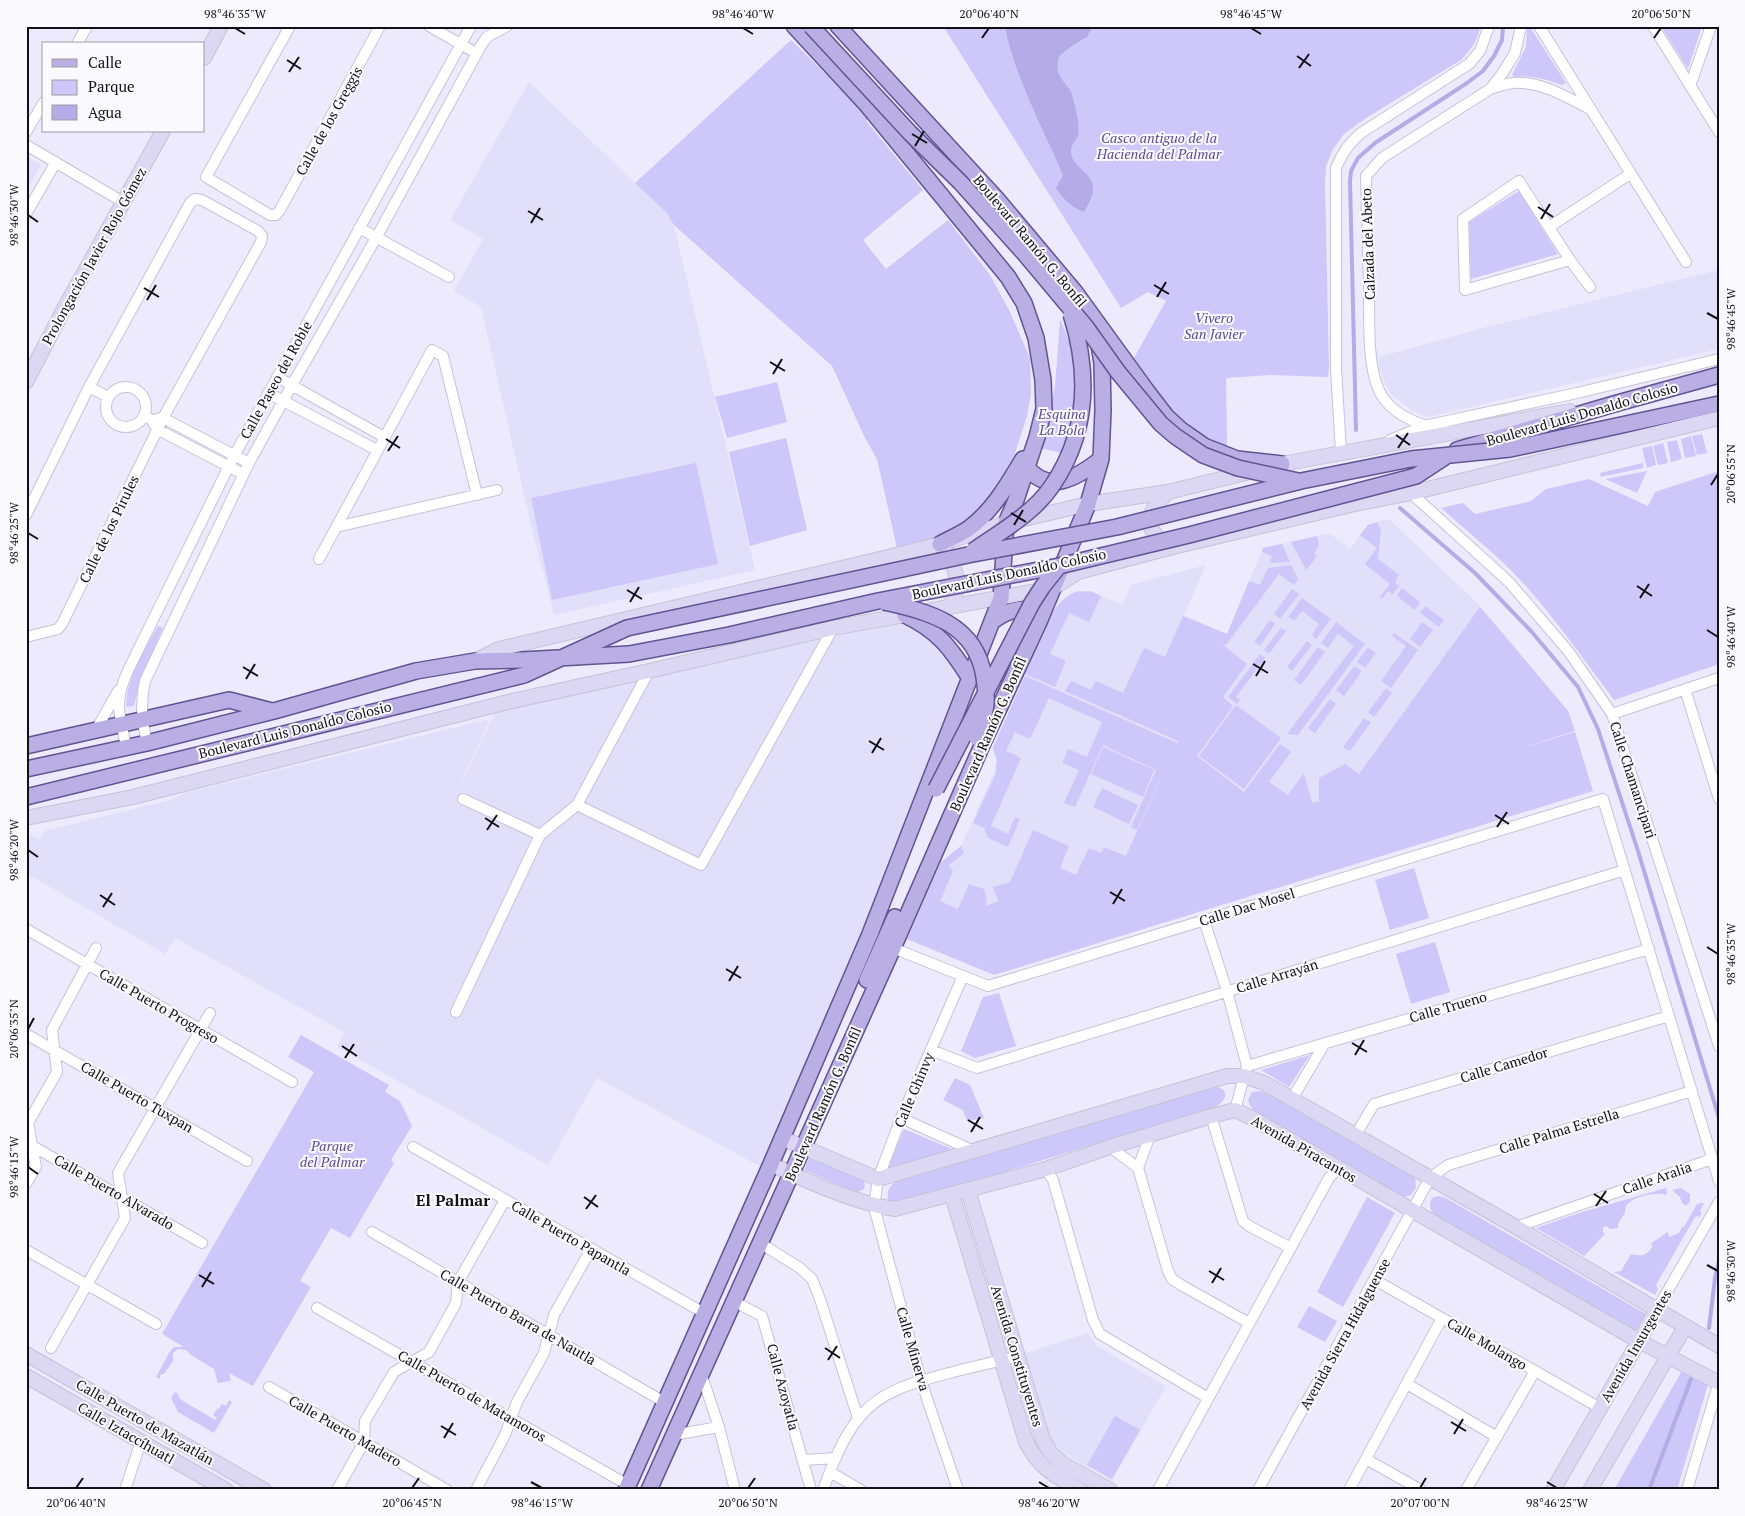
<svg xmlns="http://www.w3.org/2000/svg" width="1745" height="1516" font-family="'PT Serif',serif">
<rect width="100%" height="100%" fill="#edeafe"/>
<!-- built -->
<path fill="#e2dffa" d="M529,82L667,213L674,225L755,570L554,615L532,530L481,307L454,291L483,239L450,220Z
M26,155L41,165L26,191Z
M1719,270V349L1429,417L1412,411L1389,392L1379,368V357L1490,326Z
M1389,519L1475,601L1505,635L1568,711L1575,731L1388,779L911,929L941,862L961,846L994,773L996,760L992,748L1051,615L1059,603L1075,592L1090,591L1122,605L1131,585L1206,565L1184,615L1227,634L1263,548L1329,533L1350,549L1369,524Z
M905,609L936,623L956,644L967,668L971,692L761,1167L597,1078L548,1165L337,1047L344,1032L175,938L165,954L26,873V839L32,835L40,840L45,831L170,800L188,792L490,719L436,837L496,710L528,691L859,616Z
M1087,1333L1097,1346L1166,1386L1112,1481L1068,1456L1051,1441L1046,1432L1023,1354Z"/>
<!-- green -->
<path fill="#cec7f9" d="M943,26H1480C1479,40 1470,50 1461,60L1366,118L1344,134L1333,149L1326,166L1325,184L1329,368L1328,377L1271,375L1226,378L1227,447C1183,432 1158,396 1134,358L1166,301L1148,292L1121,308Z
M1661,26H1702L1688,69Z
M1530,27L1566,83L1562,85C1546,79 1531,75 1514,77L1512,75L1526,47L1527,29Z
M791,40L825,73L845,84L866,106L867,122L923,190L863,240L886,269L948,220L990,275L1009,310L1030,358L1031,393L1027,416L1014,456L995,489L974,514L954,531L922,547L897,548L877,459L865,438L832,366L674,225L667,213L635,183Z
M1519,191L1558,254L1471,279L1469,222Z
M1060,319C1072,347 1082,375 1079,405C1078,421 1070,439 1065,454L1041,448L1055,387Z
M777,382L787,422L727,438L715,397Z
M1702,434L1707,453L1697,455L1692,436Z
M1691,436L1696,456L1685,458L1681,439Z
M786,438L807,530L750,546L729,452Z
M1677,440L1682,459L1671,462L1667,442Z
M1663,443L1668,463L1658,465L1653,446Z
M1652,446L1656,465L1647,468L1642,448Z
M696,463L718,564L552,600L531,498Z
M1643,463V468L1601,477L1600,473Z
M1647,471L1637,493L1605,479Z
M1719,471V664L1614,700C1585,661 1557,621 1525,585C1500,557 1469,533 1441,508L1463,503L1475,514L1531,501L1546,489L1589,479L1648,506L1655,492Z
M1377,522L1381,531L1378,559L1399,575L1396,579V584L1399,586L1393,594L1388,591L1382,599L1380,597L1390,584L1365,564L1377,548L1360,535L1368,525Z
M1317,536L1319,546L1314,554L1317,556L1306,570L1291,542Z
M1282,544L1290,562L1270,563L1272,556L1262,552L1263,548Z
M1291,565L1298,579L1294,585L1279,574L1226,645H1223L1247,664L1223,697L1233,706L1197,756L1244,792L1280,744L1291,752L1269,782L1288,795L1304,773L1312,803L1319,801V778L1345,764L1359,774L1480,607L1568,711L1575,731L1522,748L1575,732L1593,791L994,975L907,939L941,862L961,846L964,853L949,865L953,871L940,901L958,909L969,884L984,889L987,901L986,905L979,908L999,901L997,898L993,887L1010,882L1033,830L1069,846L1060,868L1076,875L1089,848L1101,853L1104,847L1126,856L1178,741L1065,691L1071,681L1091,690L1096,681L1123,693L1144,648L1165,657L1183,616L1227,634L1249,581L1260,585L1268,568Z
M1402,588L1420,602L1415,610L1397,596Z
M1292,589L1299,594L1280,619L1274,614Z
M1090,591L1101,596L1089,622L1069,613L1050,654L1066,661L1055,687L1025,674C1035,651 1050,601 1075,592C1079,591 1086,592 1090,591Z
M1302,598L1331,619L1316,639L1312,635L1319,624L1302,611L1294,621L1288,617Z
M1425,606L1444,620L1439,627L1420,613Z
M1270,620L1275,624L1260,646L1254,642Z
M1336,622L1365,644L1298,735L1287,734L1354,646L1338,634L1328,648L1321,643Z
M1422,622L1433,630L1420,647L1410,639Z
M158,626L163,628L140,680L134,706L126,707C127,677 143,652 158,626Z
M1281,628L1286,631L1269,654L1264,650Z
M1394,633L1418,650L1391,688L1381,681L1406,646L1392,636Z
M1307,641L1312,645L1292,671L1287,667Z
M1318,647L1325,652L1301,685L1294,680Z
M1368,647L1376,653L1365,668L1357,662Z
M1260,654L1265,658L1236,697L1240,700L1237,704L1228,697Z
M1354,666L1362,671L1344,696L1336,690Z
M1025,676L1177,743L1137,830L1131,827L1156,770L1103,745L1075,807L1064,803L1079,770L1062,763L1068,749L1087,757L1102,722L1049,698L1030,739L1015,732L1006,751L1021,758L991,826L1008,834L1015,817L1020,819L1008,847L988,838L984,828L973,823L996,773L997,760L993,748Z
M1386,688L1392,693L1374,717L1368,712Z
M1330,699L1336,704L1315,733L1308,728Z
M1236,705L1281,738L1244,789L1199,756Z
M1364,718L1371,722L1350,751L1343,747Z
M1103,747L1154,770L1143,797L1091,774Z
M1102,788L1138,805L1129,824L1093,807Z
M1414,868L1429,918L1390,930L1375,880Z
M1435,942L1450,992L1411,1004L1396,954Z
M999,993L1016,1046L975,1058L961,1051L983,997Z
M301,1035L389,1085L385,1092L400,1101L412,1126L391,1160L394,1163L350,1238L331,1228L300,1281L311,1287L253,1386L229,1373L231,1381L218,1383L214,1369L191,1355L186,1350L178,1349L173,1353V1361L164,1374L160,1375V1379L156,1377L169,1353L174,1347H184L162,1334L314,1072L288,1057Z
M1310,1055L1289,1087L1261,1070Z
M955,1078L970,1085L984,1118L967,1121L963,1110L943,1100Z
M1214,1086C1230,1089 1228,1100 1215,1107L904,1203L894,1204L888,1200C887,1190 889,1186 897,1181Z
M1259,1091L1266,1093L1415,1178L1416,1187L1411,1195L1404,1197L1398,1194L1256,1113L1250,1106L1248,1100L1252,1092Z
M904,1129L952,1149L887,1170Z
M809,1158L861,1179C868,1184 865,1192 856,1192L804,1170Z
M1666,1188L1667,1192L1666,1195C1655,1191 1632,1197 1626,1206C1625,1208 1626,1212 1624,1214C1622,1219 1618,1221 1618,1228L1610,1229L1607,1226L1603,1227V1232L1605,1234L1584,1256L1536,1228L1579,1213Z
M1681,1188L1690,1194V1202L1686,1206L1682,1203L1680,1197L1672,1190Z
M1438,1196L1446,1198L1646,1314L1635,1331L1434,1215C1429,1208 1429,1205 1432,1198Z
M1367,1197L1395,1213L1343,1307L1317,1292Z
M1702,1203H1704L1700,1211L1702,1212L1699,1218L1698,1216L1695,1217L1656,1285L1658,1290L1655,1295L1614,1272L1621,1271L1631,1254C1641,1257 1649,1255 1653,1245L1650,1244L1668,1232L1669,1237L1679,1233L1682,1227H1684L1697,1204Z
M1309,1306L1337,1321L1325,1342L1297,1327Z
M1683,1369L1708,1384L1677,1490H1614Z
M175,1392L178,1394L180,1399L215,1420L217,1418L213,1415L218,1408L219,1409L222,1404L226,1406L229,1400L232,1402L214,1433L178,1412L171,1398Z
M1115,1416L1140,1430L1112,1479L1087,1465Z"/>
<!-- water -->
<path fill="#b5abe7" d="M1005,26H1093L1087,37L1073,45L1059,56C1055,74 1060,76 1070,90C1073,95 1077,114 1078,120C1078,124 1079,131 1078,135C1076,142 1070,145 1071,153C1073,169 1094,172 1093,190C1093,197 1087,206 1084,212C1071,207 1064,200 1056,188L1063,175C1043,128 1014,76 1005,26Z"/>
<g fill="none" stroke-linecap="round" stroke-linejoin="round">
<!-- stream -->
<path stroke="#b5abe7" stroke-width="4" d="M1356,430L1350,181L1351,171L1358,158L1375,143L1467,83L1483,71L1494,56L1502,40L1503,26
M1400,508L1475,573L1531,631L1578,687L1598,729L1638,851L1719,1118
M1709,1328L1715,1278L1719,1261
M1649,1490L1691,1379"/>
<defs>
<path id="street" d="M290,26L206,177L270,215H276L280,210L380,26
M429,26L476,53
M1539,26L1686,262
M1653,26L1719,132
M77,44L87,26
M1690,86L1711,26
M1490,89C1497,87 1505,84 1513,83C1540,81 1565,96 1588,108
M26,132L44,102
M26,145L123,202
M26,214L56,162
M1549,227L1630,174
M359,228L449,277
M1570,260L1465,290L1463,219L1519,181L1570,260L1590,287
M277,377L384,437
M89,387L108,397
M106 407a20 20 0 1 1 40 0a20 20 0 1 1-40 0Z
M268,393L377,450
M144,416L151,419L157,429L243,474
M157,419L163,418L249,463
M1447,431C1424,426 1399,419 1384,399C1365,373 1370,314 1369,283C1368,247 1367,211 1366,176L1382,158L1490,89L1502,74L1515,53L1521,26
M1390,440L1424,426L1577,393L1719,359
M1341,452L1336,368V168C1342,153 1349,144 1361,133L1469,64L1480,51L1489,26
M1411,493L1509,582L1569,652L1612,714L1719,1046
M26,515L89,387L190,203L195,199L202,200L258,231L262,236L261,242L163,418L62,624L58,629L26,637
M336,527L497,490
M319,559L432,350L443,356L477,495
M1685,689L1719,799
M1612,714L1719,678
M96,730L118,691
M147,743C142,721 140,703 145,681L249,463L292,385L376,238L482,44L487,37L507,26
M126,747C124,734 120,721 119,708C118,686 131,665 140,646L234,456L471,26
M463,799L540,835
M577,805L701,865L833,628
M1204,920L1227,991L1247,1066L1235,1110
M26,929L292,1082
M893,948L988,986L1603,799L1719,1181
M456,1012L540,835L577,805L649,671
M26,1034L247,1161
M931,1050L977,1068L1625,870
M1247,1066L1649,949
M1292,1099L1325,1043
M1211,1116L1243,1221L1249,1226L1291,1248
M901,1118L974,1151
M1150,1135L1138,1168L1168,1271L1172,1279L1181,1285L1249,1323
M1355,1136L1374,1104L1669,1016
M29,1144L202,1243
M413,1147L704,1313
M1110,1147L1138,1168
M1046,1169L1053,1180L1093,1320L1100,1334L1208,1398
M26,1184L36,1167L28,1123L57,1072L52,1030L96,948
M1516,1227L1712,1159
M372,1232L664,1402
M760,1243L800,1268L812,1279L820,1299L858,1418
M26,1250L156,1324
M1375,1280L1600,1408
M733,1301L762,1316L811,1490
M317,1308L628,1485
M1656,1311L1719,1202
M51,1348L125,1218L118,1173L210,1013
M701,1373L719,1427L735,1490
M1407,1384L1497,1437
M269,1387L447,1490
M673,1435L719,1427
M1366,1459L1421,1490
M803,1460L836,1458
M830,1472L861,1490
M125,1490L141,1441
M337,1490L364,1442L365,1421L394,1372L429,1352L456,1303L458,1282L505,1200
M476,1490L505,1435L517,1402L544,1353L554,1315L591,1249
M823,1490C832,1466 842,1438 859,1418C882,1388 923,1380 957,1371C977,1366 997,1361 1017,1357
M958,1490L921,1381L874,1207L878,1179L901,1118L963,976
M1158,1490L1329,1178L1338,1168
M1258,1490L1430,1178L1448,1165L1692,1091
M1349,1490L1442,1318
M1466,1490L1535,1371
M1687,1490L1719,1382"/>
<path id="secondary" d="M204,58L221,26
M26,382L65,307L163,131
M1168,547C1141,525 1146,515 1168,492
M945,551C957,570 962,584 950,606
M475,661L499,649L880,559L940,544L1006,523L1088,504L1168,492L1282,464L1570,411
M26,818L133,797L508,702L649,671L833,628L1053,588L1078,572L1169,548L1355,504L1411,493L1719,418
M782,1138L878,1179L1227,1076H1244L1264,1083L1516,1227L1719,1346
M771,1164C806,1181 857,1204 895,1209L1046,1169L1110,1147L1211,1116L1235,1110L1254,1119L1639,1341L1719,1383
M968,1190L1043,1440L1051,1453L1063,1464L1110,1490
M952,1195L1026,1442C1040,1469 1054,1475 1080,1490
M26,1354L264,1490
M26,1376L226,1490
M1553,1490L1656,1311
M1590,1490L1685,1327"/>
<path id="primary" d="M838,26L996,198L1075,292L1146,390L1166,416L1181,430L1204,446L1237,459L1282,464
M1510,449L1719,404
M1457,450L1614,404L1719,375
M1026,466C1048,496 1078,477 1101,459
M940,544C949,539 959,535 968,529C992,512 1008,484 1023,459
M905,615C938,631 950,647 969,677
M993,621C1003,613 1012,609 1025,609L1037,619
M26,746L229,700L272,711
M26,769L147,743L274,711L416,671L475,661L522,660
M26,797L524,675
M867,980L895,917
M626,1490L771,1164L870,934L1001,598L1006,523L1016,500L1037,437L1044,409L1043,380L1036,338L1024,303L1008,277L867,105L794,26
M649,1490L893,948L983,743L1039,622L1088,504L1101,459L1103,410L1102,363L1095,321"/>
</defs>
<!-- street casing -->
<use href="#street" stroke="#c5c3d7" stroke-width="12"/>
<!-- secondary casing -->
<use href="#secondary" stroke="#c5c3d7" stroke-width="16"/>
<!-- primary casing -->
<use href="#primary" stroke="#615492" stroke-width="18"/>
<!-- street -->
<use href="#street" stroke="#fff" stroke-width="10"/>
<!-- secondary -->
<use href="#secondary" stroke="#dcd7f2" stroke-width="14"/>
<!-- primary -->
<use href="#primary" stroke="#baafe5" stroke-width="15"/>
<defs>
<path id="primary-bridge" d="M811,26L910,133L961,183L1024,253L1086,327L1118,372L1161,424L1175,436L1203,455L1238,468L1298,481
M973,551C1000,532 1033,514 1052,486C1088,433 1090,374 1071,314
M884,602C930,612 976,624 984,677C985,686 987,696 986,704C985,716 980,727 977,738
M522,660L629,654L729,635L878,601L1059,566L1189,535L1416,476L1445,457
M524,675L627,628L968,555L1117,527L1301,481L1411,459L1510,449
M936,789L1032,603L1043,586L1059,566"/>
</defs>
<!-- primary-bridge casing -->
<use href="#primary-bridge" stroke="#615492" stroke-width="18" stroke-linecap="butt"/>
<!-- primary-bridge -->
<use href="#primary-bridge" stroke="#baafe5" stroke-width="15"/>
</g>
<!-- ticks -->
<path fill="none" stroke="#101016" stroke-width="2" d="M235,28L245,34M743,28L753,34M1251,28L1261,34M982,38L989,28M1654,38L1661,28M1297,56L1311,66M287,60L301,69M1299,68L1309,54M289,72L299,57M912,134L927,143M915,146L924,131M1538,207L1553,217M528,211L543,220M28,215L38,222M1541,219L1550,204M531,223L540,208M1154,285L1169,294M144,288L159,297M1157,297L1166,282M147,300L156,285M1707,313L1718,319M770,362L785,371M773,374L782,359M1396,435L1410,445M386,439L400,448M1398,448L1408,433M388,451L398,436M1711,485L1718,474M1011,513L1026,522M1014,525L1023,510M28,533L38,539M1637,586L1652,596M627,590L642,599M1640,598L1649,584M630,602L639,587M1707,630L1718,637M1253,664L1268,673M243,667L258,676M1256,676L1265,661M246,679L255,664M869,741L884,750M872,753L881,738M1495,815L1509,824M485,818L499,827M1497,827L1507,812M487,830L497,815M28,850L38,857M1110,892L1125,901M100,895L115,905M1113,904L1122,889M103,907L112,893M1707,947L1718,954M726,969L741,978M729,981L738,966M28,1029L34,1018M1352,1043L1367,1052M342,1046L357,1056M1355,1055L1364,1040M345,1058L354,1044M968,1120L983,1129M971,1132L980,1117M28,1167L38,1174M1594,1194L1608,1203M584,1197L598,1207M1596,1206L1606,1191M586,1209L596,1195M1707,1265L1718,1271M1209,1271L1224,1280M199,1275L214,1284M1212,1283L1221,1268M202,1287L211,1272M825,1348L840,1358M828,1360L837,1346M1451,1422L1466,1431M441,1426L456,1435M1454,1434L1463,1419M444,1438L453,1423M531,1482L542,1488M1039,1482L1049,1488M1547,1482L1557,1488M76,1488L83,1478M412,1488L419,1478M748,1488L755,1478M1420,1488L1426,1478"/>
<g text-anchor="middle" stroke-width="4" stroke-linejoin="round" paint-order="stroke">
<!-- street labels -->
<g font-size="14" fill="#101016" stroke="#fafafe">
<text transform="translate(329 121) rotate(-61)" y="5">Calle de los Greggis</text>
<text transform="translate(1030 241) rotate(50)" y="5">Boulevard Ramón G. Bonfil</text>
<text transform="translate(1368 244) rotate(-92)" y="5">Calzada del Abeto</text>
<text transform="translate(94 256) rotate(-61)" y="5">Prolongación Javier Rojo Gómez</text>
<text transform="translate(276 380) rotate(-61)" y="5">Calle Paseo del Roble</text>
<text transform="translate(1582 414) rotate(-16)" y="5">Boulevard Luis Donaldo Colosio</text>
<text transform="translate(109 529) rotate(-64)" y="5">Calle de los Pirules</text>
<text transform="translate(1009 574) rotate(-12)" y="5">Boulevard Luis Donaldo Colosio</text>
<text transform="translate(295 730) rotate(-14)" y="5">Boulevard Luis Donaldo Colosio</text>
<text transform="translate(988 734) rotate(-66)" y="5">Boulevard Ramón G. Bonfil</text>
<text transform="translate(1633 780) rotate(72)" y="5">Calle Chamancipari</text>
<text transform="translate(1247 907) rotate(-17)" y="5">Calle Dac Mosel</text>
<text transform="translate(1277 976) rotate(-17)" y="5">Calle Arrayán</text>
<text transform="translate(159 1006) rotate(30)" y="5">Calle Puerto Progreso</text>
<text transform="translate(1448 1007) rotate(-16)" y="5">Calle Trueno</text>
<text transform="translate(1504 1065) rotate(-17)" y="5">Calle Camedor</text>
<text transform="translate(914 1090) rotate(-67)" y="5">Calle Ghinvy</text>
<text transform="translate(137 1097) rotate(30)" y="5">Calle Puerto Tuxpan</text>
<text transform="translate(823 1104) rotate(-66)" y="5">Boulevard Ramón G. Bonfil</text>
<text transform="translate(1559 1131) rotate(-17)" y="5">Calle Palma Estrella</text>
<text transform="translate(1304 1149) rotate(30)" y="5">Avenida Piracantos</text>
<text transform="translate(1657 1178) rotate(-19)" y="5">Calle Aralia</text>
<text transform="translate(114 1192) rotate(30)" y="5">Calle Puerto Alvarado</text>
<text transform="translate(571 1238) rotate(30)" y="5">Calle Puerto Papantla</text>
<text transform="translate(518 1317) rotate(30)" y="5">Calle Puerto Barra de Nautla</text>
<text transform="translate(1345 1334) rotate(-61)" y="5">Avenida Sierra Hidalguense</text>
<text transform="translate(1487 1344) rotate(30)" y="5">Calle Molango</text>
<text transform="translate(1636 1346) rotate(-60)" y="5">Avenida Insurgentes</text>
<text transform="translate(913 1349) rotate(74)" y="5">Calle Minerva</text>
<text transform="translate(1017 1356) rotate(73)" y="5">Avenida Constituyentes</text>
<text transform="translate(783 1387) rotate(75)" y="5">Calle Azoyatla</text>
<text transform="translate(472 1396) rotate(30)" y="5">Calle Puerto de Matamoros</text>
<text transform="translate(145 1422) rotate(30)" y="5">Calle Puerto de Mazatlán</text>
<text transform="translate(345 1431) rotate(30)" y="5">Calle Puerto Madero</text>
<text transform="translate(126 1433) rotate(30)" y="5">Calle Iztaccíhuatl</text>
</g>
<!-- park labels -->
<g font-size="14" font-style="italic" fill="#5a4a92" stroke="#fafafe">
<text x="1159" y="143">Casco antiguo de la<tspan x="1159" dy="16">Hacienda del Palmar</tspan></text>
<text x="1214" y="323">Vivero<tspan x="1214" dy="16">San Javier</tspan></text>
<text x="1062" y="419">Esquina<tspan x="1062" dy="16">La Bola</tspan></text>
<text x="332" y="1151">Parque<tspan x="332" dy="16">del Palmar</tspan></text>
</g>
<!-- quarter labels -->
<g font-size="16" font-weight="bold" fill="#101016" stroke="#fafafe">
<text x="453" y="1206">El Palmar</text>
</g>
</g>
<!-- border -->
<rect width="1745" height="1516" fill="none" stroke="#fafafe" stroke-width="55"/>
<!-- legend -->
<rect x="42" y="42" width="162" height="90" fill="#fafafe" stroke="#9c9ca1"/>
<rect x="52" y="59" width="25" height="8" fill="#baafe5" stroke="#9c9ca1"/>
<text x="88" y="68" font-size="15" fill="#101016">Calle</text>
<rect x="52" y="80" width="25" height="15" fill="#cec7f9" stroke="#9c9ca1"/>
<text x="88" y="92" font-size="15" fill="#101016">Parque</text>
<rect x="52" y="105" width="25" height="15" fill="#b5abe7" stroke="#9c9ca1"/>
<text x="88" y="118" font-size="15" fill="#101016">Agua</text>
<rect x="28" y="28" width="1690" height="1460" fill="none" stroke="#101016" stroke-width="2"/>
<g font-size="12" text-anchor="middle" fill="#101016">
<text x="235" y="18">98°46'35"W</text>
<text x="743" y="18">98°46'40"W</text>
<text x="989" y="18">20°06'40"N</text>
<text x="1251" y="18">98°46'45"W</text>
<text x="1661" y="18">20°06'50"N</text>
<text transform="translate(14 215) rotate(-90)" y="4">98°46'30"W</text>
<text transform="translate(1731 319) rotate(-90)" y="4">98°46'45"W</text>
<text transform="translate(1731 474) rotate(-90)" y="4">20°06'55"N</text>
<text transform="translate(14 533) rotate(-90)" y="4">98°46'25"W</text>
<text transform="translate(1731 637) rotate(-90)" y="4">98°46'40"W</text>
<text transform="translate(14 850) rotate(-90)" y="4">98°46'20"W</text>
<text transform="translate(1731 954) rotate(-90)" y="4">98°46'35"W</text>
<text transform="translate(14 1029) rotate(-90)" y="4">20°06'35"N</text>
<text transform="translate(14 1167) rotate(-90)" y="4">98°46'15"W</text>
<text transform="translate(1731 1271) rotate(-90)" y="4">98°46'30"W</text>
<text x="76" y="1507">20°06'40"N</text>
<text x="412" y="1507">20°06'45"N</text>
<text x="542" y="1507">98°46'15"W</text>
<text x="748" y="1507">20°06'50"N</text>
<text x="1049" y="1507">98°46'20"W</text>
<text x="1420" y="1507">20°07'00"N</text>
<text x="1557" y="1507">98°46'25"W</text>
</g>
</svg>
